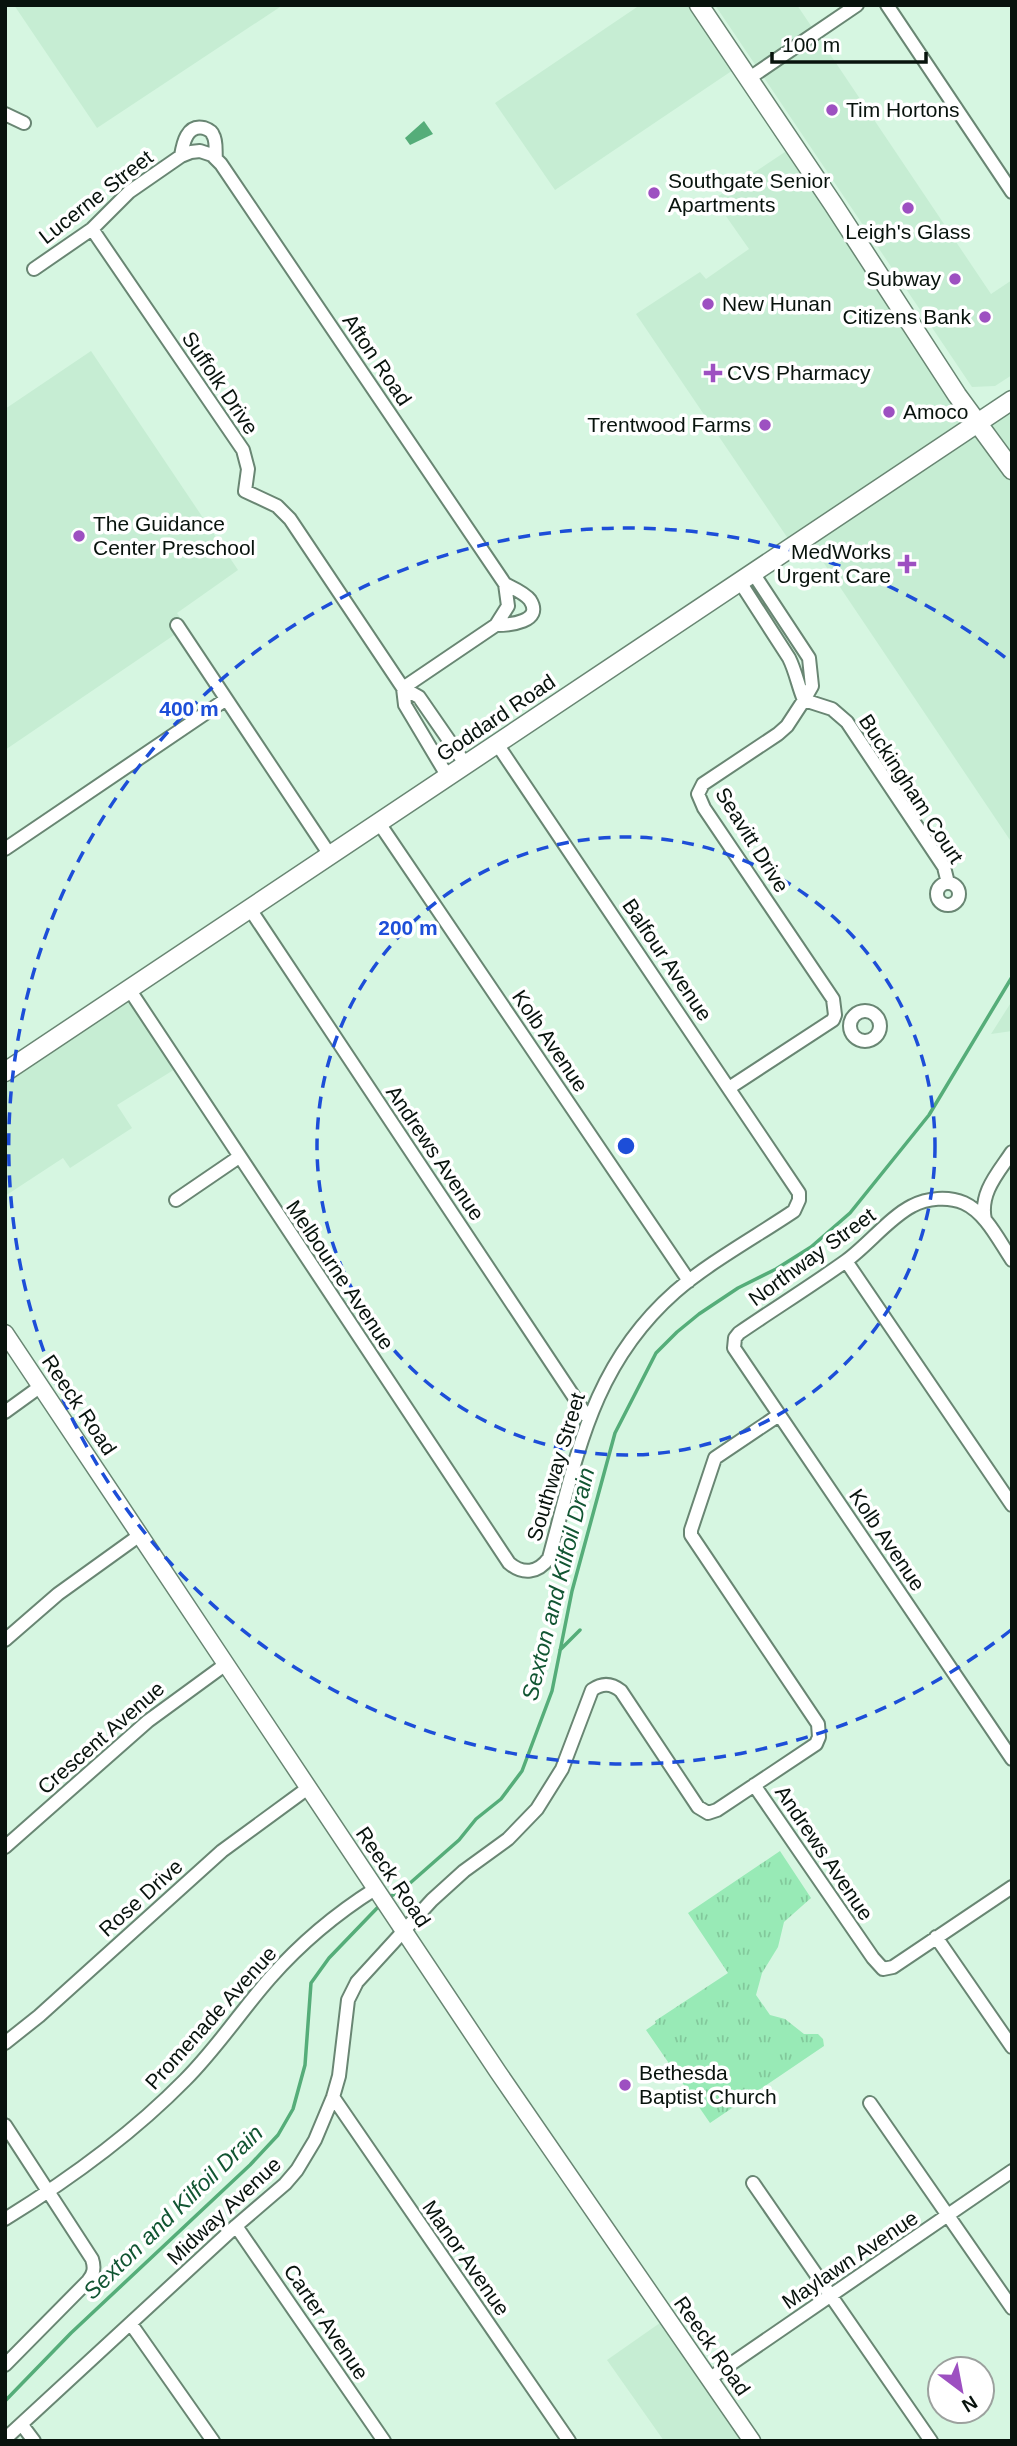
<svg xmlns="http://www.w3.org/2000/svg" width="1017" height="2446" font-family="Arial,sans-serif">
<defs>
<pattern id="grass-tufts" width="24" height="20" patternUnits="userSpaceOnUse" patternTransform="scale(1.75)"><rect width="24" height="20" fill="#98eab6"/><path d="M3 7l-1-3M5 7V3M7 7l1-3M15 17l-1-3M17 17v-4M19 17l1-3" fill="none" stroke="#82c89b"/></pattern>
</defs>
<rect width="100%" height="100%" fill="#d6f6e1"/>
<!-- built -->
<path fill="#c6edd3" d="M14,5H283L97,128Z
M640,5H699L739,66L555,190L495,103Z
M715,5H797L991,294L1012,280V375L995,386L972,387Z
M794,146L978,422L1012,400V843L807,538L793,546L636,314L700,272L706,279L749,249L714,199Z
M91,351L238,570L177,613L186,627L5,750V409Z
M129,989L180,1066L117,1105L132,1128L70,1168L63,1158L5,1196V1072Z
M1012,1001V1031L991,1034Z
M667,2318L752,2441H664L607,2360Z"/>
<!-- grass -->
<path fill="url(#grass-tufts)" d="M780,1851L811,1898L784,1922L778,1947L762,1973L756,1995L770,2015L785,2019L804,2034H818L823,2039L824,2046L710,2123L646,2030L656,2023L655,2021L728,1973L688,1913Z"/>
<!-- water -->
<path fill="#55ad79" d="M424,121L433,134L410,145L405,138Z"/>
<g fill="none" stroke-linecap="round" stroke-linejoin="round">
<!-- stream -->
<path stroke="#55ad79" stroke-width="3.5" d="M560,1650L580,1630
M387,1899L409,1884L459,1840L476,1819L501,1799L522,1771L552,1691L572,1591L615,1433L656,1353L677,1332L699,1314L738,1288L776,1269L811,1247L850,1213L929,1115L1012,977
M5,2401L71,2333L250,2165L278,2135L293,2109L305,2065L311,1983L329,1958L381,1904"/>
<defs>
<path id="minor" d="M887,5L1012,192
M748,79L857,5
M5,114L24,123
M181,156C183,143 187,124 204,128C207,129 212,131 213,135C217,141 215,152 216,159
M92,229L243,450L248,469L245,491L277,506L290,519L403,688L405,705L448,777
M34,269L92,229L129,192L181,156L191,152L200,151L212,155L221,164L505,584L508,606L496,625L403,688
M740,582L789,658C796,672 798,686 804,700L812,686L809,658L753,573
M177,625L330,855
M496,625C509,625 544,622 530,600C525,593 513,588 505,584
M403,688L419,697L466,765
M379,823L689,1281
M5,849L225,700
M937 894a11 11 0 1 1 22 0a11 11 0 1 1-22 0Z
M250,909L588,1418
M129,989L509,1563C523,1575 538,1573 549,1558C577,1457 591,1366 675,1292C708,1263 757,1236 794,1211L799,1200V1193L497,744
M850 1026a15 15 0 1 1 30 0a15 15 0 1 1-30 0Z
M835,1015L833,999L704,808L698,794L703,784L778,734L787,726L804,700L832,709L847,722L944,867L948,883
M729,1088L833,1020L835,1015
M176,1200L239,1157
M985,1220C979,1193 998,1173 1012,1152
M1012,1260C999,1241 986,1213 964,1203C948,1196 927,1198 912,1206C890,1217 867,1246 846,1261C811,1286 774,1309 739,1333L735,1338L734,1348L1012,1759
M846,1261L1012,1505
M5,1412L41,1386
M5,1640L58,1594L140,1535
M754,1785L873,1958L883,1969L893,1967L1012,1887
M5,1847L148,1721L226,1664
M936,1937L1012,2047
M5,2043L39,2016L222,1851L308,1788
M333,2097L569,2441
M870,2103L1012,2308
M5,2125L92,2259C95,2268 94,2274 88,2281L5,2365
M753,2183L931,2441
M5,2219C70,2179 132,2134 185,2080C217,2048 241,2011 270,1978C300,1944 337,1913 375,1889
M236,2226L384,2441
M131,2324L213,2441
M709,2379L1012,2171
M22,2425L34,2441
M5,2439L236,2226L285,2184L297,2170L315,2140L333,2097L339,2076L348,2000L357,1982L432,1900L464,1871L508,1839L537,1809L562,1769L592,1690C602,1683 611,1683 621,1691L698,1807L708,1813L717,1810L816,1744L819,1737L818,1724L691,1535V1530L715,1458L779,1415"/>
<path id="tertiary" d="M5,1333L498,2072L752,2441"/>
<path id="secondary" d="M699,5L833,204L957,395L1012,470
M5,1072L1012,400"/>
</defs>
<!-- minor casing -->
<use href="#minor" stroke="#698673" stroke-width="16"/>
<!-- tertiary casing -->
<use href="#tertiary" stroke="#698673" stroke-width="19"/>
<!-- secondary casing -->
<use href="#secondary" stroke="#698673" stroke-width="21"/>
<!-- minor -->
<use href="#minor" stroke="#fff" stroke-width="12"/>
<!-- tertiary -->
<use href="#tertiary" stroke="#fff" stroke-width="16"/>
<!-- secondary -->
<use href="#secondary" stroke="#fff" stroke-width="18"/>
</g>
<!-- distance rings -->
<g fill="none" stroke="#1d4ed8" stroke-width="3.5" stroke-dasharray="12 9">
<circle cx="626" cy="1146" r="309"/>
<path d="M1011 1630A618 618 0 1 1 1011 662"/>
</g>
<!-- markers -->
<g fill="#9d50c1" stroke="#fff" stroke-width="2.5">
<circle cx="832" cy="110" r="7"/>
<circle cx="654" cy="193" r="7"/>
<circle cx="908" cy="208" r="7"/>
<circle cx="955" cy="279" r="7"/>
<circle cx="708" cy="304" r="7"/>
<circle cx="985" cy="317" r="7"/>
<path d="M709.5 362.5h7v7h7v7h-7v7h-7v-7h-7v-7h7z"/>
<circle cx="889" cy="412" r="7"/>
<circle cx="765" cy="425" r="7"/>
<circle cx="79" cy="536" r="7"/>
<path d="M903.5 553.5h7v7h7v7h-7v7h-7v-7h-7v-7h7z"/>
<circle cx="625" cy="2085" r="7"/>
</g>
<g text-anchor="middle" stroke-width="7" stroke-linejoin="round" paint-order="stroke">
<!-- poi labels -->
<g font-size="21" fill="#08130d" stroke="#fff" text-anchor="start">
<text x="846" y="117">Tim Hortons</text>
<text x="668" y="188">Southgate Senior<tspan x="668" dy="24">Apartments</tspan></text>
<text x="908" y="239" text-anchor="middle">Leigh's Glass</text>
<text x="941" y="286" text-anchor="end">Subway</text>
<text x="722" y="311">New Hunan</text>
<text x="971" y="324" text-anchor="end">Citizens Bank</text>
<text x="727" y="380">CVS Pharmacy</text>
<text x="903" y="419">Amoco</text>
<text x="751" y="432" text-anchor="end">Trentwood Farms</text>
<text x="93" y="531">The Guidance<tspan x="93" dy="24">Center Preschool</tspan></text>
<text x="891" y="559" text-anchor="end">MedWorks<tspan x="891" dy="24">Urgent Care</tspan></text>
<text x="639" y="2080">Bethesda<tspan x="639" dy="24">Baptist Church</tspan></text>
</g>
<!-- street labels -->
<g font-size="21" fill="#08130d" stroke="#fff">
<text transform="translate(96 197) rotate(-38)" y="7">Lucerne Street</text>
<text transform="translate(377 360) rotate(56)" y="7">Afton Road</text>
<text transform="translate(220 383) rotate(56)" y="7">Suffolk Drive</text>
<text transform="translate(496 718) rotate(-34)" y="7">Goddard Road</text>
<text transform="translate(911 789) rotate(57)" y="7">Buckingham Court</text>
<text transform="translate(752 840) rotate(58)" y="7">Seavitt Drive</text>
<text transform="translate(667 960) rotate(56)" y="7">Balfour Avenue</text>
<text transform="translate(550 1041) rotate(56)" y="7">Kolb Avenue</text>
<text transform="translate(435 1153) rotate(56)" y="7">Andrews Avenue</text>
<text transform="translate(812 1257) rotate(-36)" y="7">Northway Street</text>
<text transform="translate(340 1275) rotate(56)" y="7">Melbourne Avenue</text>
<text transform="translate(79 1405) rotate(56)" y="7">Reeck Road</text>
<text transform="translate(556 1467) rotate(-73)" y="7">Southway Street</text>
<text transform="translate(887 1540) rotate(56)" y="7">Kolb Avenue</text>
<text transform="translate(101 1738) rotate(-41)" y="7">Crescent Avenue</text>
<text transform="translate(824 1853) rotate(56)" y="7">Andrews Avenue</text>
<text transform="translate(393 1877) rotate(56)" y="7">Reeck Road</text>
<text transform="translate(141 1898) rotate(-42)" y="7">Rose Drive</text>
<text transform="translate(211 2018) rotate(-48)" y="7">Promenade Avenue</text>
<text transform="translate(224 2211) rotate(-43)" y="7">Midway Avenue</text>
<text transform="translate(466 2258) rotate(55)" y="7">Manor Avenue</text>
<text transform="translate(850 2260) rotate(-34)" y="7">Maylawn Avenue</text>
<text transform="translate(326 2322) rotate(56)" y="7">Carter Avenue</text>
<text transform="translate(712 2346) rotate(55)" y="7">Reeck Road</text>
</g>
<!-- water labels -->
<g font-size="23" font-style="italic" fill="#115532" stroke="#fff">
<text transform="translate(558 1584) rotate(-76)" y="8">Sexton and Kilfoil Drain</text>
<text transform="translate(173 2212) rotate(-44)" y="8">Sexton and Kilfoil Drain</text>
</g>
</g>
<circle cx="626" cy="1146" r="10" fill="#1d4ed8" stroke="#fff" stroke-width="3.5"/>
<g font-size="21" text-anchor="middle" font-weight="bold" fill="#1d4ed8" stroke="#fff" stroke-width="7" stroke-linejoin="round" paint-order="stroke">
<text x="189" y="716">400 m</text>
<text x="408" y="935">200 m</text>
</g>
<!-- border -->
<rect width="1017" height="2446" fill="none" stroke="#08130d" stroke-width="14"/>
<!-- north arrow -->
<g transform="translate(961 2390) rotate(148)"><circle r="33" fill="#ffffff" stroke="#9ca19e" stroke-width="2"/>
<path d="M0-5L12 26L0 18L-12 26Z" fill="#9d50c1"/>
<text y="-10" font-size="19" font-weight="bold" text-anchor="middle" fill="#08130d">N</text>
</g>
<!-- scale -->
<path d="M772 52v10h154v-10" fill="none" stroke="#08130d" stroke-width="3.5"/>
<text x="782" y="52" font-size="21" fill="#08130d" stroke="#ffffff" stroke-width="5" paint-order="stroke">100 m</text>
</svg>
